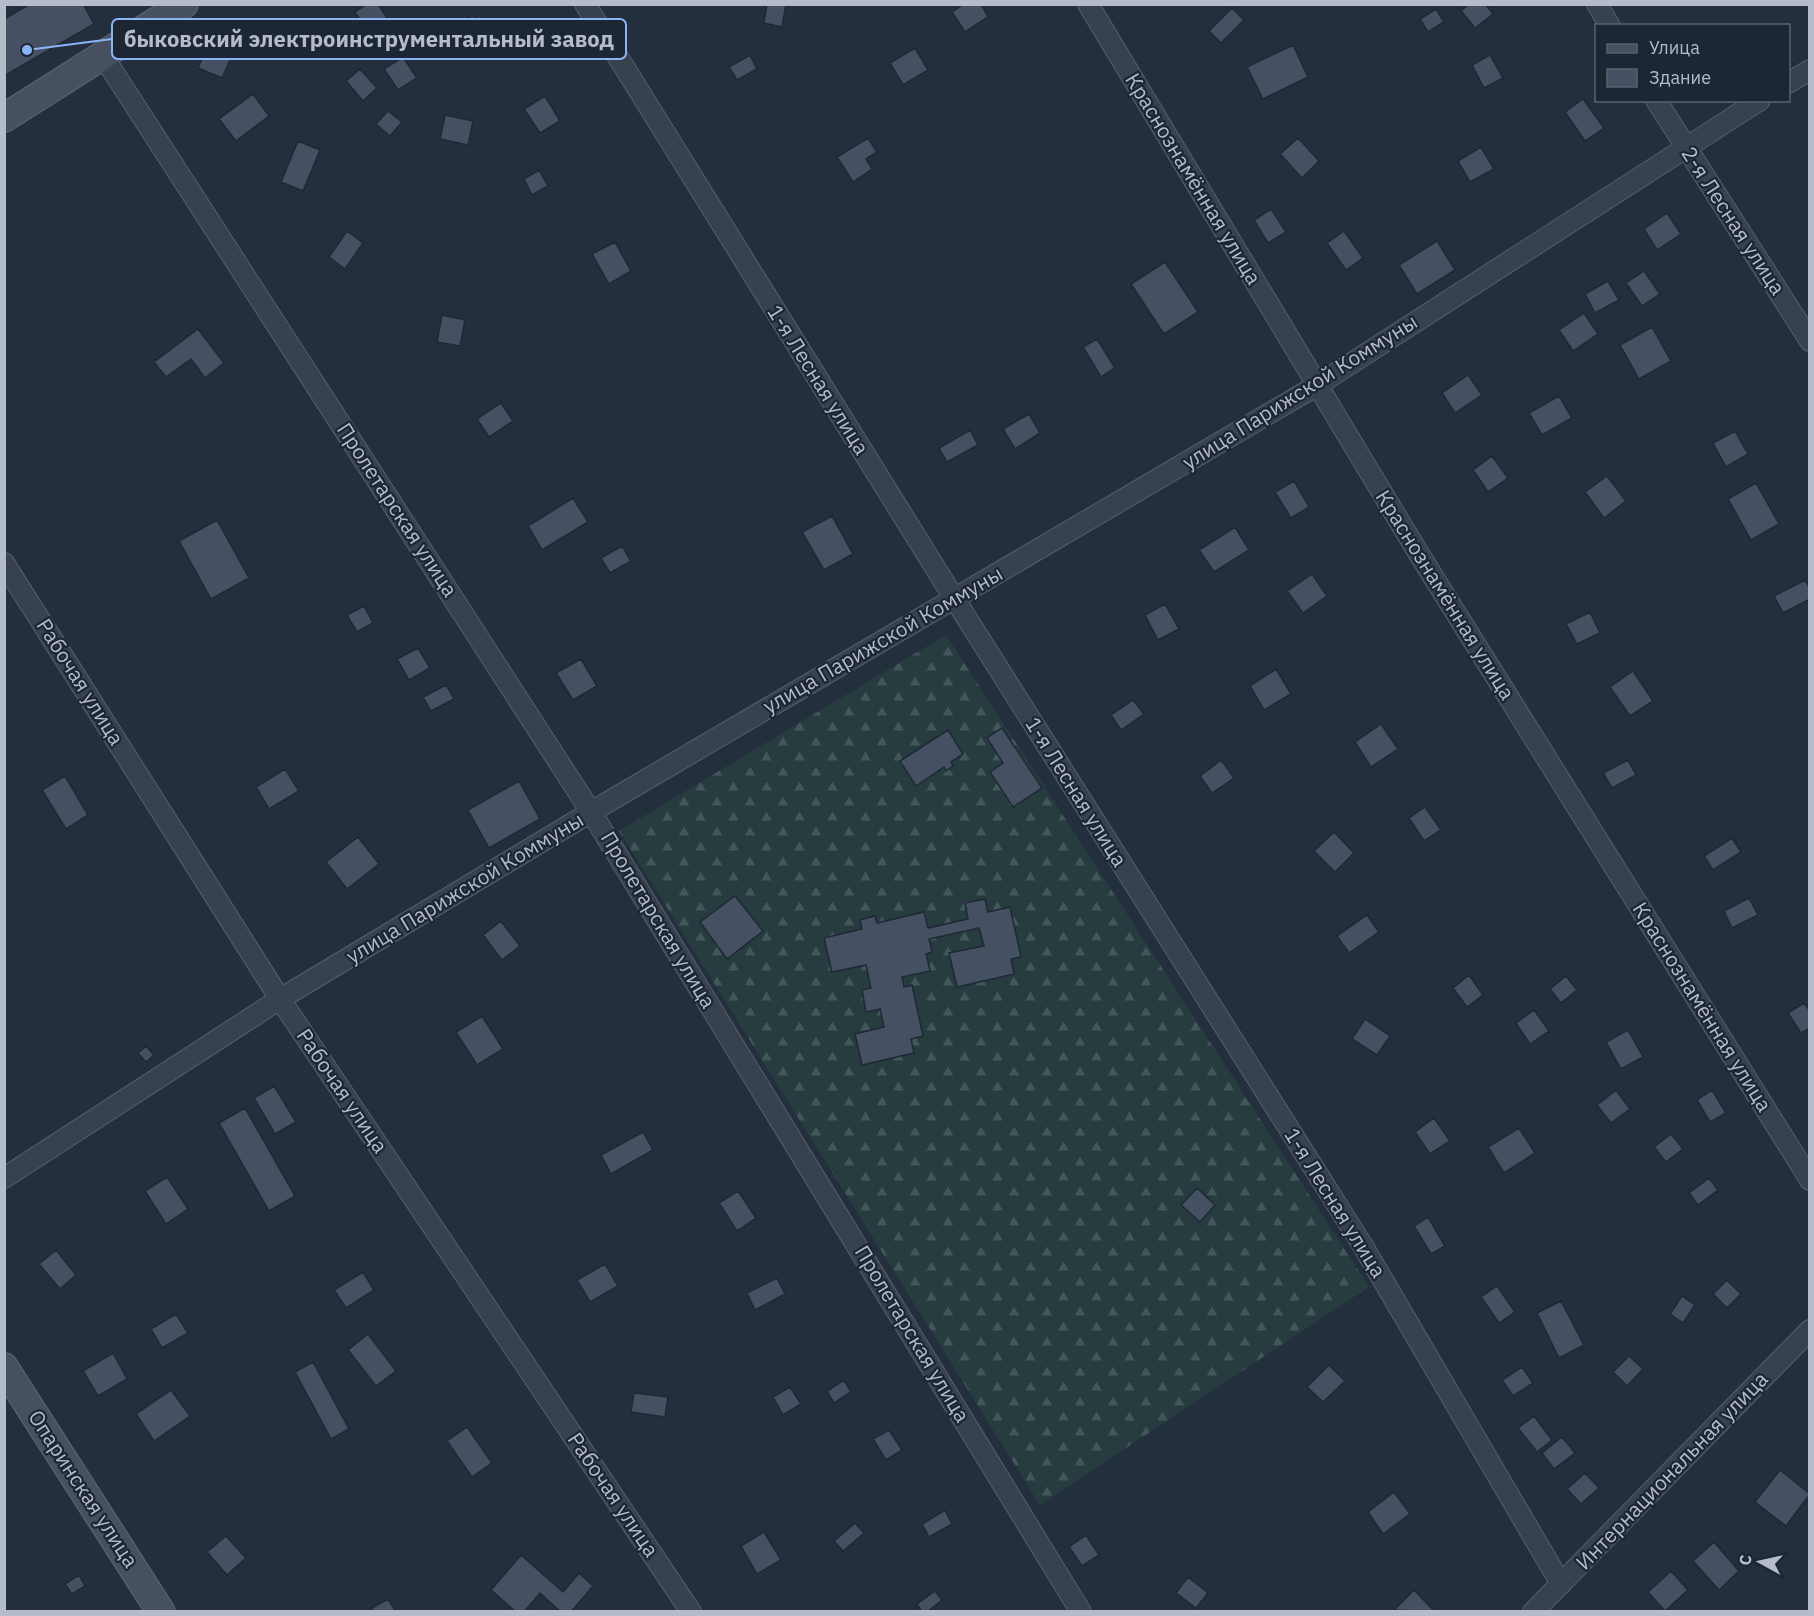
<svg xmlns="http://www.w3.org/2000/svg" width="1814" height="1616" font-family="'IBM Plex Sans',sans-serif">
<defs>
<pattern id="forest-firs" width="22" height="20" patternUnits="userSpaceOnUse" patternTransform="scale(1.5)"><rect width="22" height="20" fill="#263c3f"/><path d="M5 1l3.5 6h-7zM16 11l3.5 6h-7z" fill="#435659"/></pattern>
</defs>
<rect width="100%" height="100%" fill="#242f3e"/>
<!-- forest -->
<path fill="url(#forest-firs)" d="M946,635L1369,1287L1040,1505L619,831Z"/>
<!-- building -->
<path fill="#455162" stroke="#1f2835" stroke-width="1.5" d="M30,4H83L94,24L4,76V19Z
M367,4H378L395,31L376,44L355,12Z
M767,4H786L782,27L764,23Z
M964,4H981L988,17L965,32L952,12Z
M1469,4H1485L1493,14L1475,28L1461,11Z
M1232,8L1244,20L1221,43L1209,31Z
M1436,9L1444,22L1428,32L1420,19Z
M473,15L485,35L456,53L444,33Z
M215,30L239,40L222,78L198,68Z
M566,35L579,52L566,61L554,43Z
M1293,45L1308,77L1263,99L1247,67Z
M915,48L928,70L903,85L890,63Z
M750,55L757,69L737,80L729,67Z
M1490,55L1503,78L1484,88L1472,65Z
M403,57L417,78L398,90L384,69Z
M360,69L377,88L363,101L346,81Z
M253,94L269,116L236,141L219,119Z
M545,96L560,121L540,133L524,109Z
M1583,99L1604,128L1585,141L1565,112Z
M388,111L402,122L390,136L376,124Z
M445,115L473,121L468,145L440,139Z
M868,138L877,152L866,159L872,169L853,182L837,157Z
M1298,138L1319,161L1302,178L1280,154Z
M298,141L320,150L303,191L281,182Z
M1481,147L1494,169L1470,182L1458,161Z
M539,170L548,186L532,195L524,179Z
M1271,209L1286,232L1268,243L1254,220Z
M1667,213L1681,234L1657,250L1644,229Z
M347,231L363,243L345,269L329,257Z
M1344,231L1363,258L1346,270L1327,243Z
M1437,241L1455,270L1417,294L1399,265Z
M615,242L631,271L609,284L592,254Z
M1165,262L1198,312L1164,334L1131,284Z
M1644,271L1660,294L1642,306L1626,283Z
M1608,281L1619,300L1595,313L1585,294Z
M1584,313L1598,334L1573,351L1559,330Z
M442,315L465,320L460,346L437,342Z
M1652,327L1671,361L1639,379L1620,345Z
M198,329L224,363L205,378L191,359L166,377L154,362Z
M1097,339L1115,368L1101,377L1083,347Z
M1468,375L1482,395L1455,413L1442,393Z
M1559,396L1572,418L1542,435L1529,413Z
M501,403L513,421L489,437L477,419Z
M1029,414L1040,433L1015,449L1003,429Z
M970,430L978,445L947,462L939,448Z
M1735,431L1748,454L1726,467L1713,443Z
M1492,456L1508,478L1488,492L1473,470Z
M1607,476L1626,501L1604,518L1585,492Z
M1294,481L1309,507L1291,518L1275,492Z
M1756,483L1779,524L1751,540L1728,499Z
M573,498L588,522L542,550L528,526Z
M832,516L853,554L824,570L802,532Z
M217,520L249,578L211,599L179,541Z
M1235,527L1249,550L1214,572L1199,550Z
M622,546L631,561L610,573L601,558Z
M1312,574L1327,596L1303,613L1287,591Z
M1805,580L1810,589V599L1783,613L1774,596Z
M1165,604L1179,629L1158,640L1145,615Z
M364,606L373,623L357,632L347,615Z
M1590,612L1600,633L1577,644L1566,624Z
M418,648L430,668L409,680L397,659Z
M581,659L597,686L573,700L556,673Z
M1276,669L1291,694L1264,710L1250,686Z
M1633,671L1653,701L1630,716L1610,687Z
M446,685L454,699L431,711L423,697Z
M1133,700L1144,714L1121,730L1111,715Z
M1381,724L1398,749L1371,767L1355,742Z
M1002,728L1042,788L1013,807L990,772L1003,763L987,738Z
M948,730L963,754L951,762L953,766L946,771L944,767L916,786L900,761Z
M1221,760L1234,778L1212,793L1200,776Z
M1628,760L1636,775L1612,788L1603,773Z
M285,769L299,791L269,809L256,787Z
M65,776L88,815L66,829L42,790Z
M519,781L540,819L489,848L468,810Z
M1425,807L1441,830L1424,841L1409,818Z
M1334,832L1354,853L1335,872L1314,851Z
M358,837L379,864L347,889L326,862Z
M1732,838L1741,852L1713,870L1704,856Z
M735,896L763,931L727,959L700,922Z
M1749,898L1758,915L1732,928L1724,911Z
M985,899L988,912L1010,907L1021,957L1011,959L1014,974L957,987L949,953L984,946L979,928L929,939L932,952L926,954L930,971L902,977L904,987L912,985L923,1036L911,1039L914,1053L862,1065L855,1034L884,1027L880,1009L866,1012L862,990L871,988L866,965L832,972L824,938L862,929L860,920L875,916L877,923L924,912L928,928L968,919L965,903Z
M1367,915L1379,932L1349,953L1337,936Z
M501,921L520,946L502,960L483,935Z
M1469,975L1483,995L1467,1007L1453,988Z
M1566,976L1577,990L1561,1003L1550,989Z
M1804,1003L1810,1011V1028L1801,1033L1788,1013Z
M1534,1010L1549,1031L1530,1044L1516,1023Z
M482,1016L503,1049L477,1065L456,1032Z
M1365,1019L1390,1036L1377,1055L1352,1039Z
M1628,1030L1643,1057L1621,1069L1606,1042Z
M146,1046L154,1055L146,1062L138,1053Z
M274,1086L296,1122L275,1134L254,1098Z
M1616,1090L1630,1109L1611,1123L1597,1105Z
M1712,1090L1726,1113L1710,1122L1697,1100Z
M245,1108L295,1196L269,1211L219,1123Z
M1434,1118L1450,1141L1430,1154L1415,1132Z
M1519,1128L1535,1153L1504,1173L1488,1147Z
M643,1132L653,1150L611,1174L601,1155Z
M1671,1134L1683,1149L1666,1162L1654,1147Z
M167,1177L188,1209L166,1224L145,1191Z
M1709,1178L1718,1190L1698,1205L1689,1193Z
M1197,1188L1215,1205L1200,1222L1181,1205Z
M738,1191L756,1218L737,1231L719,1203Z
M1428,1217L1445,1246L1431,1254L1414,1226Z
M56,1250L76,1275L60,1289L39,1264Z
M605,1264L618,1286L590,1302L577,1280Z
M363,1272L374,1290L346,1308L334,1290Z
M777,1278L785,1294L755,1310L747,1293Z
M1727,1280L1741,1294L1727,1308L1713,1294Z
M1497,1286L1515,1312L1499,1323L1481,1297Z
M1682,1296L1695,1305L1683,1323L1670,1314Z
M1561,1301L1584,1345L1559,1358L1537,1313Z
M176,1314L188,1333L162,1348L151,1329Z
M368,1334L396,1371L376,1386L348,1350Z
M113,1353L127,1379L98,1396L83,1371Z
M1629,1356L1643,1369L1627,1386L1613,1372Z
M313,1362L349,1429L331,1439L295,1372Z
M1329,1365L1345,1381L1323,1402L1307,1387Z
M1522,1367L1533,1383L1513,1396L1502,1380Z
M844,1380L851,1392L834,1403L827,1391Z
M790,1387L801,1404L783,1415L773,1397Z
M171,1390L190,1416L154,1441L136,1414Z
M634,1393L668,1397L665,1417L631,1412Z
M1534,1416L1552,1440L1537,1452L1518,1428Z
M467,1427L492,1463L472,1477L447,1441Z
M889,1430L902,1450L886,1460L873,1439Z
M1562,1437L1575,1453L1554,1469L1542,1453Z
M1780,1470L1810,1494L1786,1526L1755,1502Z
M1585,1473L1599,1488L1581,1504L1567,1489Z
M1394,1492L1410,1514L1383,1534L1368,1512Z
M945,1510L952,1524L929,1537L922,1524Z
M855,1523L864,1533L843,1551L834,1541Z
M764,1532L781,1560L757,1574L741,1546Z
M1086,1535L1099,1555L1082,1566L1069,1547Z
M226,1536L246,1558L227,1575L207,1552Z
M1714,1542L1739,1571L1719,1590L1693,1561Z
M521,1555L563,1592L579,1573L593,1586L571,1612H561L540,1593L524,1612H516L491,1590Z
M1671,1571L1688,1590L1665,1611L1648,1592Z
M79,1575L85,1586L72,1594L65,1584Z
M1188,1577L1208,1593L1196,1608L1176,1593Z
M1414,1590L1435,1612L1394,1610Z
M935,1591L942,1600L927,1612H922L917,1604Z
M388,1599L396,1612H374L372,1608Z"/>
<g fill="none" stroke-linecap="round" stroke-linejoin="round">
<defs>
<path id="street" d="M585,4L954,598L1363,1246L1561,1584
M1088,4L1419,554L1810,1180
M1597,4L1610,26
M103,56L591,812L1081,1612
M1788,83L1810,70
M1656,100L1810,341
M4,563L280,999L691,1612
M4,1178L280,999L591,812L1316,386L1760,100
M1533,1612L1810,1330"/>
<path id="secondary" d="M4,118L184,4
M4,1367L161,1612"/>
</defs>
<!-- street casing -->
<use href="#street" stroke="#565f6c" stroke-width="22"/>
<!-- secondary casing -->
<use href="#secondary" stroke="#565f6c" stroke-width="30"/>
<!-- street -->
<use href="#street" stroke="#38414e" stroke-width="20"/>
<!-- secondary -->
<use href="#secondary" stroke="#465061" stroke-width="27"/>
</g>
<g text-anchor="middle" stroke-width="4.5" stroke-linejoin="round" paint-order="stroke">
<!-- street labels -->
<g font-size="21" fill="#b4bcc9" stroke="#1d2633">
<text transform="translate(1193 179) rotate(59)" y="7">Краснознамённая улица</text>
<text transform="translate(1733 221) rotate(57)" y="7">2-я Лесная улица</text>
<text transform="translate(818 380) rotate(58)" y="7">1-я Лесная улица</text>
<text transform="translate(1300 392) rotate(-32)" y="7">улица Парижской Коммуны</text>
<text transform="translate(397 510) rotate(57)" y="7">Пролетарская улица</text>
<text transform="translate(1445 595) rotate(58)" y="7">Краснознамённая улица</text>
<text transform="translate(883 640) rotate(-30)" y="7">улица Парижской Коммуны</text>
<text transform="translate(80 682) rotate(58)" y="7">Рабочая улица</text>
<text transform="translate(1076 792) rotate(58)" y="7">1-я Лесная улица</text>
<text transform="translate(465 888) rotate(-31)" y="7">улица Парижской Коммуны</text>
<text transform="translate(658 920) rotate(59)" y="7">Пролетарская улица</text>
<text transform="translate(1702 1007) rotate(58)" y="7">Краснознамённая улица</text>
<text transform="translate(342 1091) rotate(56)" y="7">Рабочая улица</text>
<text transform="translate(1335 1203) rotate(58)" y="7">1-я Лесная улица</text>
<text transform="translate(912 1334) rotate(59)" y="7">Пролетарская улица</text>
<text transform="translate(1672 1471) rotate(-46)" y="7">Интернациональная улица</text>
<text transform="translate(83 1489) rotate(57)" y="7">Опаринская улица</text>
<text transform="translate(613 1495) rotate(56)" y="7">Рабочая улица</text>
</g>
</g>
<!-- callouts -->
<path fill="none" stroke="#8ab4f8" stroke-width="2" d="M27 50L112 39"/>
<circle fill="#8ab4f8" stroke="#1d2633" stroke-width="2" cx="27" cy="50" r="6"/>
<rect fill="#1d2633" stroke="#8ab4f8" stroke-width="2" x="112" y="19" width="514" height="40" rx="6"/>
<g font-size="22" text-anchor="middle" font-weight="bold" fill="#b4bcc9">
<text x="369" y="47">быковский электроинструментальный завод</text>
</g>
<!-- border -->
<rect width="1814" height="1616" fill="none" stroke="#b4bcc9" stroke-width="12"/>
<!-- legend -->
<rect x="1595" y="24" width="195" height="78" fill="#1d2633" stroke="#59626f" stroke-width="1.5"/>
<rect x="1607" y="44" width="30" height="9" fill="#465061" stroke="#59626f" stroke-width="1.5"/>
<text x="1649" y="54" font-size="18" fill="#b4bcc9">Улица</text>
<rect x="1607" y="69" width="30" height="18" fill="#455162" stroke="#59626f" stroke-width="1.5"/>
<text x="1649" y="84" font-size="18" fill="#b4bcc9">Здание</text>
<!-- north arrow -->
<g transform="translate(1760 1562) rotate(278)" stroke="#1d2633" stroke-width="4.5" paint-order="stroke">
<path d="M0-4.5L10 22L0 15L-10 22Z" fill="#b4bcc9"/>
<text y="-9" font-size="16" font-weight="bold" text-anchor="middle" fill="#b4bcc9">С</text>
</g>
</svg>
